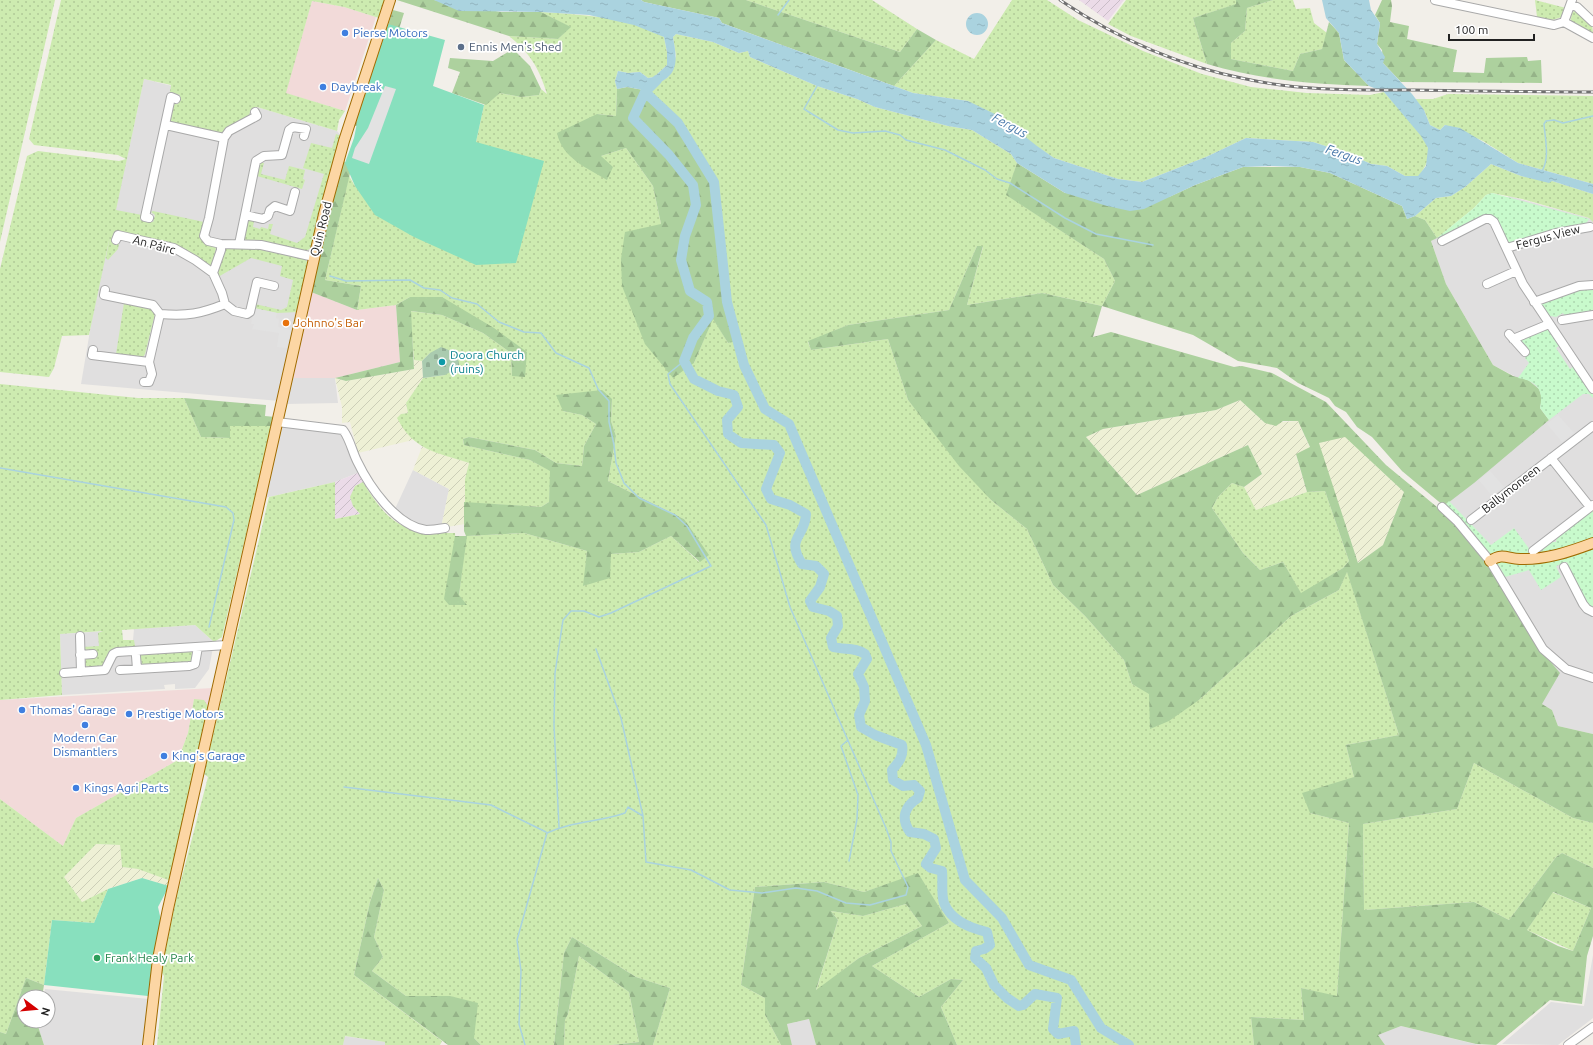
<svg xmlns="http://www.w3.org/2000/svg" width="1593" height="1045" font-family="Ubuntu,sans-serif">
<defs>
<pattern id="industrial-furrows" width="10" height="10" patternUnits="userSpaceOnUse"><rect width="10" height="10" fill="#ebdbe8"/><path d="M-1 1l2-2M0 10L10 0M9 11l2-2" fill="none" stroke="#c9bcc7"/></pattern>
<pattern id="farmland-furrows" width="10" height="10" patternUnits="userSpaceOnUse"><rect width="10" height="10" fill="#eef0d5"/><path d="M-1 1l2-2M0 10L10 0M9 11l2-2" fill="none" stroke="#ccceb7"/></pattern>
<pattern id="grass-dots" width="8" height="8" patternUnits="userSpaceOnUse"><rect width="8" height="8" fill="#cdebb0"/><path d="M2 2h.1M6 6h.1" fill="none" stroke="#b0c997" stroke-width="1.8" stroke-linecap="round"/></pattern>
<pattern id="forest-firs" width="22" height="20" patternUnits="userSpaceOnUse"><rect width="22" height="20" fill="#add19e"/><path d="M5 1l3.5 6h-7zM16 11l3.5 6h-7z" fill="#95b388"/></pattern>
<pattern id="cemetery-stones" width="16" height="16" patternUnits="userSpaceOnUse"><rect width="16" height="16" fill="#aacbaf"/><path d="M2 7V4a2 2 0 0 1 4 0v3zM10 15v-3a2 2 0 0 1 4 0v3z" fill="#92ae96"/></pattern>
<pattern id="park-dots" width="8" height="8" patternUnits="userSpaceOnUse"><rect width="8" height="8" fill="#c8facc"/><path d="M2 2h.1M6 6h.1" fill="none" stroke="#acd6af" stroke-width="1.8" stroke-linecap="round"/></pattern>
<pattern id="water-ripples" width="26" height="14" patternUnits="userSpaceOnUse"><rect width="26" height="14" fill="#aad3df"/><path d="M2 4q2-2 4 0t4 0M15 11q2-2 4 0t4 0" fill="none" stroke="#92b5bf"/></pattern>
</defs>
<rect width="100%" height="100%" fill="#f2efe9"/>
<!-- residential -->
<path fill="#e0dfdf" d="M144,79L257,107L337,131L341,136L279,401L81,384L93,313Z
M1509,196L1589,218L1593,217V734L1558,726L1552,710L1542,704L1538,647L1471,539L1437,507L1549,420L1518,378L1493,365L1446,284L1431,241Z
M292,378H335L338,403L286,404Z
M281,426L343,433L360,472L335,482L264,498Z
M413,470L449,489L441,528H428L416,524L395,509Z
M195,625L214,642L209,669L195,688L175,689V684L164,685L165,689L62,695L60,634L122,630L123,640H133L134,629Z
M1593,955V1018L1558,1045L1502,1044L1551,1002L1584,1006Z
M45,989L149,999L145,1045H44L38,1026L39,1021H48V997H44Z
M809,1019L816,1045H792L787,1024Z
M1401,1026L1479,1045H1385L1378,1035Z
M344,1036L385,1042V1045H343Z"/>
<!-- commercial -->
<path fill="#f2dad9" d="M312,1L344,7L376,17L345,111L285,93Z
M311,292L357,310L396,305L400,362L335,378H292Z
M213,688L209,708L194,699L188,733L178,760L76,818L63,846L0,799V700Z"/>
<!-- industrial -->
<path fill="url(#industrial-furrows)" d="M1079,0H1124L1108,21Z
M360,472L363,482L355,486L353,506L360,514L335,519V482Z"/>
<!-- farmland -->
<path fill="url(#farmland-furrows)" d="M414,360L422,361L423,378L406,403L408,413L401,414L413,440L358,453L350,422L342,423V407L335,378L346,381L414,369Z
M1240,400L1265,423L1298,421L1310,448L1296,455L1307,492L1256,510L1244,487L1262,474L1248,445L1137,495L1086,437L1103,429L1216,410Z
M1345,436L1404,492L1383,545L1358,563L1318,443Z
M422,447L469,463L465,479V524L441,528L449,489L413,470Z
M96,844L120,845L122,867L139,869L171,881L169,886L142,878L108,889L82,902L64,877Z"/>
<!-- grass -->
<path fill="url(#grass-dots)" d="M0,0H55L0,242Z
M61,0H385L379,18L344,7L312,1L286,93L345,111L339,120L337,131L257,107L250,111L249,118L220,134L171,124L169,120L171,107L175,104H178L180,95L170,92L171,85L144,79L116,210L142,215L140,220L153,222L155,215L151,212L153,211L204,222L201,238L216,248L212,265H209L156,241L114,232L112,243L119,244L118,249L108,260L106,258L110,236L89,335L62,336L54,368L49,377L0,372V269L27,156L38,151L119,161L126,159L118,155L34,145L29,139Z
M746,0H872L917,29L900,52Z
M1012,0H1047L1078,20L1143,51L1202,74L1251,87L1307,93L1370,95L1384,92C1394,104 1425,134 1428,148C1431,158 1424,169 1419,176H1405L1387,166L1371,164L1347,153L1313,142L1246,138L1206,157L1142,182L1118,179L1054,158L968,101L913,93L894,86L936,40L974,59Z
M1126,0H1236L1237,4L1193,18L1207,64L1131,36L1108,24Z
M1273,0H1293L1296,9L1310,8L1314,23L1327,33L1322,49L1300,54L1293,71L1231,59V43L1245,31L1247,8Z
M1535,0L1566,8L1562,17L1552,20L1537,17Z
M1575,10L1592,24L1593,33L1570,23L1572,13Z
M541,12C581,15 629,16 664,37L667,52V65L654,77L648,78L640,72L628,73L618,71L615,81L617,89L616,116L597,114L601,156L626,148L653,186L661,224L694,363L713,318L728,343L737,340L678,123L645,92L668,77L676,56L673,37L676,34L713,42L739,53L748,51L750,57L817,86L857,99L875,107L948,126L972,130L1011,154L1017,163L1007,195L1104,259L1115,281L1102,306L1042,293L967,305L983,247L977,246L949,310L848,325L808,342L811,350L888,339L908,400L991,500L1027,529L1053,585L1085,616L1124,660L1132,684L1149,693L1199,700L1291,616L1339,590L1347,571L1399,735L1346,745L1354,777L1310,813L1349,823L1337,997L1301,988L1304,1020L1251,1017L1254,1045H957L941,1007L963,980L951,979L919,997L872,966L949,923L918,874L864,892L824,882L755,887L741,985L765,998V1015L781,1045H653L670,988L636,977L572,937L564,953L554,1045H481L474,1038L450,996H406L372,971L383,957L374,937L384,890L378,878L370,902L354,975L442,1041L440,1045H385V1042L345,1036L343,1045H157L164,976L161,971L176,900L208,777L204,774L269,497L335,482V519L360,514L353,506L350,497L355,486L363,482C389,525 404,534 455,533L459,595L466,536L524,533L587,551L584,586L611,554L639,552L671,536L699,562L684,519L608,481L616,436L611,421L612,400L563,411L582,415L596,424L584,446L582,466L556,463L535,450L469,437L463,439L464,445L530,460L551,471L549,502L541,507L465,503V479L469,463C436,452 414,451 397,418L401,414L408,413L406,403L423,378L445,375L430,353L422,361L414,360L410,311L442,315L483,333L511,353L512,376L526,352L410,297L396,305L357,310L361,286L325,280L349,176L355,186L476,142L484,105L500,93L521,97L539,95L541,89L547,94C539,68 530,53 509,36L558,39L570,27Z
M1448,94L1593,96V184L1518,163L1483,141L1445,125L1440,130L1430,125L1424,110L1415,99H1433Z
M336,134L341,136L312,248L305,251L246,241L244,237L247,221L250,220L254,221L253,227L260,229L261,227L268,229L269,224H273L270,234L297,243L305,237L324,174L303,168L311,143L332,148Z
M260,163H264L261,174L285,180L289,166L305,170L303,179L305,180L302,189L257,176Z
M1491,164L1521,176L1552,181L1593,194V222L1589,218L1522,199L1492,193L1486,195L1474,208L1437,238L1425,220L1415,216L1436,198L1451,196L1465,187Z
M224,247L260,249L304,257L309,265L298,312L277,313L254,308L255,304L281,310L287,307L293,280L280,276L282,266L251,258L218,277L217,274Z
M124,303L151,308L155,314L145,354L143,357L116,354Z
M0,384L138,398H184L201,437L230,438L229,426H273L268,440L222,637L214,642L195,625L122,630L123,640H134L135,646L111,650L108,654L104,668H90L85,665L86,659L89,658L88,651L83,647L99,646L98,633L103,631L60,634L62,695L0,700Z
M1232,483L1244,487L1256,510L1307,492L1325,491L1349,561L1343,568L1301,594L1283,562L1260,570L1243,553L1212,508L1218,497Z
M191,651L195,654L194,662L142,665L140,654Z
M194,699L204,700L209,708L171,881L138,869L122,867L120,845L96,844L64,877L82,902L108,889L94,923L52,920L44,985L26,978L6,1034L0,1032V799L63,846L76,818L178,760L188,733Z
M1474,763L1573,818L1593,823V868L1562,853L1556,857L1509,920L1474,902L1364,910L1363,824L1457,809Z
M1552,892L1591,908L1573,951L1527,930Z
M906,904L922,926L859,958L816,991L838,920L831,911L863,916Z
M579,956L629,992L639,1042L612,1045H564L565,1020L568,1014Z"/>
<!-- forest -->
<path fill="url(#forest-firs)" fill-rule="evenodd" d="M397,0H434L501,12H541L571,27L558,39L509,36Z
M641,0H746L900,52L917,29L936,40L894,86L722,23L719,18L644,2Z
M1236,0H1273L1247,8L1245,31L1231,43V59L1293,71L1300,54L1322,49L1329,22L1339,33L1344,60L1369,86C1314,84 1260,80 1207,64L1193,18L1236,4Z
M1382,0H1391L1392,6L1390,22L1409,26L1407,39L1457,50L1453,72L1484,73L1486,58L1527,57L1528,61L1541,60L1542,83L1401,82L1383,63L1382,50L1377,44L1380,23L1375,15Z
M393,10L404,13L379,93L365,125L354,126Z
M513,49L530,66L541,89L539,95L521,97L500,93L486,105L452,93L460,72L448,68L450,58L493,61Z
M627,87L649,91L645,92L678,123L714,182L727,302L737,341L728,343L713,319L694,363L673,378L645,344L622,286L621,259L625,232L661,224L653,186L626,148L601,156L613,167L607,180C587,168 562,158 557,133L597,114L616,116L617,89Z
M343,161L352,165L325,280L361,286L357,310L311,292L322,240Z
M1017,163L1065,193L1169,197L1195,185L1243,167H1300L1330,173L1402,206L1407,219L1415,216L1425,220L1437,238L1431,241L1446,284L1493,365L1513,376L1528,380L1539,389L1542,398L1540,408L1549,420L1474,483L1444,506L1402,471L1372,437L1357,427L1346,412L1335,406L1329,398L1298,383L1277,368L1238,361L1193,335L1102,306L1093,337L1111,332L1234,367L1242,366L1272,373L1326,402L1386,465L1437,507L1471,539L1481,552L1538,647L1560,673L1542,704L1552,710L1558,726L1593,734V823L1573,818L1474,763L1457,809L1363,824L1364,910L1474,902L1509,920L1556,857L1562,853L1593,868V936L1587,956L1582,1004L1550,1000L1496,1045L1476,1044L1401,1026L1378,1035L1385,1045H1254L1251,1017L1304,1020L1301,988L1337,996L1349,823L1310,813L1302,793L1354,777L1346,745L1399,735L1347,572L1339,590L1291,616L1199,700L1169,721L1150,729L1149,694L1132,684L1124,660L1085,616L1053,585L1027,529L991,500L959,466L908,400L888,339L811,350L808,341L848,325L949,310L977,246H983L967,305L1042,293L1102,306L1115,281L1104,259L1006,195ZM1240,400L1265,423L1276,426L1283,421H1298L1310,447L1296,454L1307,492L1325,491L1349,561L1343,568L1301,593L1283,562L1260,570L1243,553L1212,508L1218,497L1232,483L1244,487L1262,474L1248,445L1137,495L1086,437L1103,429L1216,410ZM1345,437L1404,492L1383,545L1358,563L1319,443ZM1553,892L1591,908L1573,951L1558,946L1527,930Z
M410,297H442L494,328L527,352L525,377L512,376L511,353L483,333L442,315L411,311L414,369L346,381L335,378L400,362L396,305Z
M602,390L612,399L611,421L616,436L608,481L684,519L709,555L700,562L671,536L639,552L611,554L610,578L583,586L587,551L524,533L467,536L459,595L467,605H449L444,599L455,536H466L464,531V502L541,507L549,502L550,471L530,460L464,445L463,439L469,437L535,450L556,463L582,466L584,446L596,424L582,415L563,411L556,395Z
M184,398L266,405L265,416L275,417L273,426H230V438L201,437Z
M918,873L949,923L872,966L919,997L951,979L963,980L941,1007L957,1045H816L809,1019L787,1024L792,1045H781L765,1015V998L741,985L755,887L824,882L864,892ZM906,904L922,926L859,958L816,990L838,920L831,911L863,916Z
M378,878L384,890L374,937L383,957L372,971L406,996H450L478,1003L474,1038L481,1045H448L354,975L370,902Z
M572,937L636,977L670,988L653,1045H612L639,1042L629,992L579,956L568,1014L565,1020L564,1045H554L564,953Z
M26,978L44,985L42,997H24V1021H39L38,1026L44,1045H0V1032L6,1034Z"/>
<!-- cemetery -->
<path fill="url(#cemetery-stones)" d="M441,347C452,351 459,354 459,367L445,375L423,378L422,361L430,353Z"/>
<!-- park -->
<path fill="url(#park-dots)" d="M1492,193L1589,219L1585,225L1510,244L1507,243L1496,219L1494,216L1489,215L1440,239L1437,238L1474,208L1486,195Z
M1586,287L1593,289V313L1566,318L1563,313L1556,317L1551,316L1548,318L1540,303Z
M1543,329H1549L1560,345L1556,348L1570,369L1574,366L1593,394V398L1589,394H1583L1549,420L1540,408C1544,390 1537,381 1518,378L1529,363L1525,358L1529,351L1527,347L1520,340Z
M1449,501L1491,545L1514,528L1533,554L1549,542H1556L1557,536L1593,509V541L1548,554H1492L1489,553L1474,534L1444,506Z
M1593,547V608L1585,602L1587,601L1567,570L1569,567L1567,562L1556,566L1561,577L1541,590L1529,570L1505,577L1499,566L1496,564L1497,561Z"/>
<!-- pitch -->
<path fill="#88e0be" d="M388,24L445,40L433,86L484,105L476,142L544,161L516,263L476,265L414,237L375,215L355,186L345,163L354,138L358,118Z
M142,878L169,886L158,907L162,925L148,996L44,985L52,920L94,923L108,889Z"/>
<!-- parking -->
<path fill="#e2e2e2" d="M385,86L396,89L369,164L352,158L355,148L368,128Z
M254,308L277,313L276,318L279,319L278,327L291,330L287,348L277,347L279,333L252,329L254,324H251Z
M1558,415L1574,433L1562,442L1547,424Z
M1490,471L1504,487L1492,496L1479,480Z"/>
<!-- water -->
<path fill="url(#water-ripples)" d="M434,0H641L644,2L719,18L722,23L913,93L968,101L999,116L1037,146L1054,158L1118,179L1142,182L1206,157L1246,138L1313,142L1347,153L1371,164L1387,166L1405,176H1418L1426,166L1428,148L1421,136L1384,92L1369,86L1344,60L1339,33L1326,18L1322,0H1369L1371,10L1380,23L1377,44L1385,57L1383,63L1412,94L1424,110L1430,125L1440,130L1445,125L1460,128L1518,163L1593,184V194L1552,181L1549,183L1521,176L1491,164L1465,187L1451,196L1436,198L1415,216L1407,219L1402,206L1330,173L1300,167L1271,166L1243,167L1195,185L1144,209L1130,211L1107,206L1065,193L1017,163L1011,154L972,130L948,126L875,107L857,99L817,86L750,57L748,51L739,53L713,42L676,34L673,37C675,50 680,68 667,78C661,82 655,85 649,91L627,87L617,89L615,81L618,71L628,73L640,72L648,78L654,77L667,65V52L664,37L634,25L589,15L541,12L459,11Z
M966 24a11 11 0 1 1 22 0a11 11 0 1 1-22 0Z"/>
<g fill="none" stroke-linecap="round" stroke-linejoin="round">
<!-- stream -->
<path stroke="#aad3df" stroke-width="1.5" d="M778,15L789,0
M817,86L804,109L838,130L853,133L885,131L900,135L906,140L945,150L985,170L997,179L1010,183L1065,218L1096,234L1153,245
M1542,171C1550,158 1545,138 1544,124L1546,121L1554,120L1563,123L1593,116
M330,276L346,281L410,280L424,288L440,290L452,298L477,304L499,322L524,332L541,333L556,353L589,368L598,389L609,401V422L614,445L616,463L624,483L639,498L675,515L687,526L711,566L611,613L599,617L584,611H571L563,620L555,673L554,725L559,827
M0,468L226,507L233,513L234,520L209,627
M596,649L621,718L643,816L646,862L691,870L730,890L762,893L796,888L817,891L846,903L870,905L906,895L908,887L891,851V842L886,828L790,607L766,525L670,384L668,374L684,361
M848,740L841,746L858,795L857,819L849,861
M344,787L491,805L546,832
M525,1045L519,1024L521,971L517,940L547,833C572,821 599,822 625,813L628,807L643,816"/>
<!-- river -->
<path stroke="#aad3df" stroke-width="10" d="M657,80L645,92L633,118L669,155L693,185L696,205L685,236L681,260L690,291L707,302L709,316L693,338L684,361L694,379L718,391L734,395L738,407L727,420L728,434L741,443L774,445L780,453L766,489L771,499L790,505L806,514C805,538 785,537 802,564L816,566L824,574L820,587L810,601L813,607L829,611L837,616L838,626L831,638L833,647C844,650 856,647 865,654L867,659L858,674L864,687L865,701L859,715L861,727L875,735L902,745C904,756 899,762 892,770L893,780L903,786L914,785L920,791L918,798C905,806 900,818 910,832L924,834L934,839L936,848L926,864L931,868L942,871C943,881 941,894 944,903C951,921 970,928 987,932L990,945L984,949L976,951L975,958L986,968L994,985L1007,998L1019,1006L1023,1005L1035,994L1057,998L1053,1029L1058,1034L1074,1031L1076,1045
M645,92L678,123L714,182L727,302L744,365L765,409L789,424L926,745L965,880L1002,918L1029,965L1071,980L1101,1028L1129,1045"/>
<defs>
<path id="minor" d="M1435,0L1554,25L1564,22
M1572,0L1564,22L1593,38
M1571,5L1577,7L1593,22
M255,112L257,116L229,131L224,138L209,218L204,236L208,241L221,244L261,245L314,257
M166,125L224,138
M245,215L256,161L264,156L282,155L289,130L293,127L306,129L304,136
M149,218L145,217L171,97L176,99
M116,240L118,235L174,248L195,260L213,273L221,250V244
M1442,241L1485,219H1490L1494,222L1523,284L1593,389
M239,244L245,215L263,219L268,216L270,210L275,206L290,211L295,192
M1507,248L1556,233L1590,227
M1487,284L1516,271
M105,290L104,295L153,305L160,314L149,362L152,374L149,382H144
M1534,302L1579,286L1593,285
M225,304L234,311L247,314L250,312L257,282L274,286
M160,314C188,316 200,314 225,304L222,293L213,273
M1562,320L1593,315
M1509,334L1525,352
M1513,339L1549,324
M93,350L92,355L149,362
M277,422L343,430C350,439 352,451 357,461C369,486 396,526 426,530C432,530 439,529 445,528
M1551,458L1590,507
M1442,507L1457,521L1490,561L1543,649L1566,669L1593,678
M1471,520L1593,426
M1533,551L1593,505
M1564,567L1583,604L1587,609L1593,612
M80,636L81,672
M80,655L93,654
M136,656L137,669
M120,670L189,666L195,664L198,647
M64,673L105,670L113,654L117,652L227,645
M1568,1045L1593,1027"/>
<path id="major" d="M1490,561C1502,553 1506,558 1520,559C1545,560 1569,552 1593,543
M148,1045L158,959L168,909L324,214L344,141L390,0"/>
</defs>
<!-- minor casing -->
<use href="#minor" stroke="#a9a9a9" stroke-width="10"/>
<!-- major casing -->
<use href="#major" stroke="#a06b00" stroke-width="12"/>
<!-- minor -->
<use href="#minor" stroke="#fff" stroke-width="8"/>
<!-- major -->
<use href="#major" stroke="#fcd6a4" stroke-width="10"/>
<defs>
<path id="rail" d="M1060,0C1116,38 1180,66 1246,79C1300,91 1356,90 1411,90C1472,91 1532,92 1593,92"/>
</defs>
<!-- rail casing -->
<use href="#rail" stroke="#707070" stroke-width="3"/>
<!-- rail -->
<use href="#rail" stroke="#fff" stroke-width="1.5" stroke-dasharray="4.5" stroke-linecap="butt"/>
</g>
<!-- markers -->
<g fill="#3f7fe0" stroke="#fff" stroke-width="1.5">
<circle cx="345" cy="33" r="4"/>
<circle cx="323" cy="87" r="4"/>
<circle cx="22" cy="710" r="4"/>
<circle cx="129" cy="714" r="4"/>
<circle cx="85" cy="725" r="4"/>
<circle cx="164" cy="756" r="4"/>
<circle cx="76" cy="788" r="4"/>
</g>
<circle fill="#5c6f8a" stroke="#fff" stroke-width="1.5" cx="461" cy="47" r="4"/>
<circle fill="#e8710a" stroke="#fff" stroke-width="1.5" cx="286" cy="323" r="4"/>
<circle fill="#0f9aa8" stroke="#fff" stroke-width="1.5" cx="442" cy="362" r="4"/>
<circle fill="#2e9e5b" stroke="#fff" stroke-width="1.5" cx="97" cy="958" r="4"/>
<g text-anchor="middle" stroke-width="3.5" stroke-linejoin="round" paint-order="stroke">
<!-- shop labels -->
<g font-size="12" fill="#366cbe" stroke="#fff" text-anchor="start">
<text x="353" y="37">Pierse Motors</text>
<text x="331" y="91">Daybreak</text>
<text x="30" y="714">Thomas' Garage</text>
<text x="137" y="718">Prestige Motors</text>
<text x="85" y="742" text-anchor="middle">Modern Car<tspan x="85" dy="14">Dismantlers</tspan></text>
<text x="172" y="760">King's Garage</text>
<text x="84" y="792">Kings Agri Parts</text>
</g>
<!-- service labels -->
<g font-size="12" fill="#4e5e75" stroke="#fff" text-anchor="start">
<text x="469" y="51">Ennis Men's Shed</text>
</g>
<!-- street labels -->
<g font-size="12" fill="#222" stroke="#fff">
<text transform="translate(321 229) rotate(-76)" y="4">Quin Road</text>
<text transform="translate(1548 237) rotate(-15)" y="4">Fergus View</text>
<text transform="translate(154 245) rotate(15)" y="4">An Páirc</text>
<text transform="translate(1511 489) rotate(-38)" y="4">Ballymoneen</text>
</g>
<!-- food labels -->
<g font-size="12" fill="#c56008" stroke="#fff" text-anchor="start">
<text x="294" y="327">Johnno's Bar</text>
</g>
<!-- culture labels -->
<g font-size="12" fill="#0d838f" stroke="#fff" text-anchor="start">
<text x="450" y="359">Doora Church<tspan x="450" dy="14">(ruins)</tspan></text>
</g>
<!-- leisure labels -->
<g font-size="12" fill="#27864d" stroke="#fff" text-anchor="start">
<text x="105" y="962">Frank Healy Park</text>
</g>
<!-- water labels -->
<g font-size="13" font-style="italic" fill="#4a7aab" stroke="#fff">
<text transform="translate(1010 125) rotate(28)" y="5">Fergus</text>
<text transform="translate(1344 154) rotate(19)" y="5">Fergus</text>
</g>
</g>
<!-- north arrow -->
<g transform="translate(36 1009) rotate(106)"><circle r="19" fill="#ffffff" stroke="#a7a7a7"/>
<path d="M0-3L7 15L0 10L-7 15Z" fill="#d40000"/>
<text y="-6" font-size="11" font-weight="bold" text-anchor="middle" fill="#222222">N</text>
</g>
<!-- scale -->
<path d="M1449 34v6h85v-6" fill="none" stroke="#222222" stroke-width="2"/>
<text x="1455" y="34" font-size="12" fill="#222222" stroke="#ffffff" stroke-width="3" paint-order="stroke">100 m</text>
</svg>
